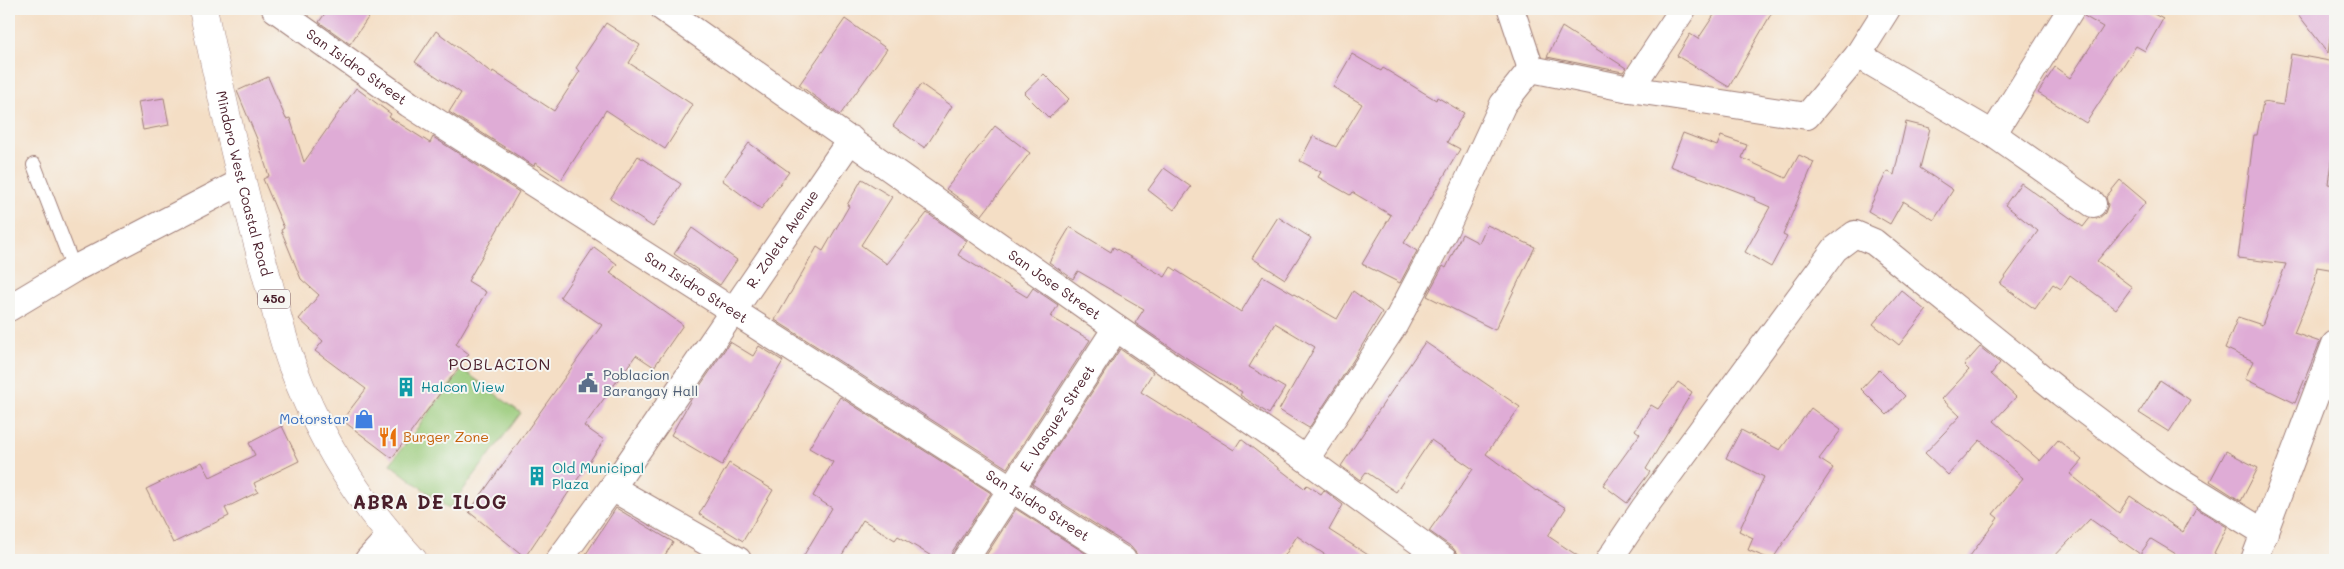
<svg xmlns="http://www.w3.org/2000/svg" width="2344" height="569" font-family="Mali,sans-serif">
<rect width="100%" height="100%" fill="#f6f6f2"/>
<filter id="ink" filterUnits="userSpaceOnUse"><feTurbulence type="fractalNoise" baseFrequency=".02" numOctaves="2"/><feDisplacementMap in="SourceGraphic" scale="10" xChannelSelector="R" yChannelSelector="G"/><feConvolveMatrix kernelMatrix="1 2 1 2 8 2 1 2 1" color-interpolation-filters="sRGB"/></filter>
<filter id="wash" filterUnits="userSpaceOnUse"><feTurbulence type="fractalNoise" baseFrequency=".0096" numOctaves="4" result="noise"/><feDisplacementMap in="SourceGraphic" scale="20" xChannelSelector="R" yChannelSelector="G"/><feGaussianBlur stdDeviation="1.12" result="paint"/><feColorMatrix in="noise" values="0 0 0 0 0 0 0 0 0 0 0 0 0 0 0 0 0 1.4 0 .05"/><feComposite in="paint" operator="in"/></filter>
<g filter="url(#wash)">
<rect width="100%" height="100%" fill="#f4dec5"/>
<!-- green -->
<path fill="#9acb7a" stroke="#727552" d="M462,369L521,413L449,509L390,464Z"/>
<g id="blocks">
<!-- building -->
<path fill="#dfacd6" d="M328,9H374L350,44L319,22Z
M1718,9H1774L1729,87L1677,56L1690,34L1698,39Z
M2086,9H2145L2163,19L2145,51L2136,46L2086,123L2038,93L2055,67L2070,78L2103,27L2084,16Z
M2294,9H2334L2328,53Z
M845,19L887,49L840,115L799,85Z
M606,23L640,45L629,63L693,105L665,149L606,110L561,180L535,163L534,166L449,112L461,93L415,62L436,31L492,73L493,71L554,111L580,71L576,68Z
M1562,27L1626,68L1623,72L1547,57Z
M1352,54L1381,71L1383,68L1436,100L1437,97L1464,113L1447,142L1460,149L1404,243L1417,251L1400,283L1362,264L1391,215L1352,192L1350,195L1318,177L1321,172L1300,161L1313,136L1336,147L1362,104L1333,87Z
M2291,54L2335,62V133L2328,184L2335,185V270L2317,267L2315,282L2294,333L2320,342L2295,403L2245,379L2253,361L2225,348L2238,317L2262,325L2286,264L2238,258L2252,149L2254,135H2257L2263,102L2283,105Z
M1044,74L1069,99L1049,118L1024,93Z
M268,77L286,119L290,118L304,162L356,88L391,114L389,117L430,143L433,137L519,192L468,281L486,292L456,344L469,354L392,458L342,420L366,389L315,351L323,341L299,319L319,295L301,279L281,230L284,228L263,179L269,176L257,139L237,91Z
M921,84L952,106L925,148L893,126Z
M164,98L169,125L143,130L138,102Z
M1906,122L1930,128L1920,168L1953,190L1934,220L1903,201L1890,224L1868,211L1887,171L1894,175Z
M995,126L1030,153L982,215L946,189Z
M1683,133L1717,146L1721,136L1747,145L1742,158L1786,178L1799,155L1814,162L1783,235L1787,237L1771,267L1745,252L1770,207L1754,200L1755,198L1670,166Z
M749,143L789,172L761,209L722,180Z
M638,156L681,184L653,227L610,199Z
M1164,168L1191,187L1174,210L1148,190Z
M862,179L892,197L861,245L887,264L927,213L967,241L958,255L1027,297L1033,288L1058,305L1051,317L1090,340L1007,468L775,320L817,247L823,251L849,206L847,205Z
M2120,180L2146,202L2097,261L2132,287L2116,309L2070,275L2061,289L2053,284L2035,309L2000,284L2038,231L2005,205L2021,183L2083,227L2090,218H2099L2105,213L2108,205L2106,197Z
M1278,217L1311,238L1285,279L1252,258Z
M1487,225L1535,247L1495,330L1427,296L1443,266L1446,268L1462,234L1479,243Z
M1070,227L1111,252L1113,247L1165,277L1171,267L1241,312L1263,276L1337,319L1353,291L1382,312L1354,359L1309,428L1279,410L1315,347L1275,323L1249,367L1285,388L1269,414L1240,395L1242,392L1197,365L1135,323L1144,309L1078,271L1073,279L1049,262Z
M692,228L737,260L720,285L674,254Z
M594,247L617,264L610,273L683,325L654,367L636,355L584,426L604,440L525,557L469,512L602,325L560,297Z
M1901,290L1926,311L1899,345L1873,324Z
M730,342L753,356L759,346L783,361L722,465L671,435L693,396Z
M1425,342L1520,407L1486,454L1536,491L1537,490L1566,508L1548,536L1584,560H1465L1458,555L1453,548L1429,531L1473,469L1431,440L1396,492L1366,472L1360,480L1341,466Z
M1980,347L2000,363L1991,374L2016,397L1994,421L2040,461L2058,440L2082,460L2070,474L2119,513L2130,496L2183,532L2196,508L2227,527L2214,553L2224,560H2186L2151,539L2140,554L2090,519L2051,560H1967L1998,518L1993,514L2023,478L1980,440L1948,475L1925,453L1960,416L1942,399L1969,370L1964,365Z
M1120,349L1153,372L1141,392L1234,450L1241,439L1304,488L1307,485L1321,494L1324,490L1343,505L1329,530L1376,560H1333L1297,536L1282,560H1138L1136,553L1131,547L1032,484Z
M1879,370L1905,396L1887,415L1861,389Z
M2160,380L2190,400L2169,432L2139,413Z
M1678,382L1692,392L1646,469L1650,472L1627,503L1603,485L1640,434L1635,430L1651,405L1658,409Z
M840,397L991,493L952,552L950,560H938L898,536L895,540L863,520L839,560H801L832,508L813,496L833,462L809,448Z
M1811,408L1841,430L1819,459L1833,468L1772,560L1748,550L1753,538L1739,531L1764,477L1726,458L1741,430L1780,450Z
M282,426L299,461L254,483L258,492L225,508L229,516L173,543L146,489L202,462L210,477L255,455L249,443Z
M2226,451L2258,468L2241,501L2210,481Z
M729,463L773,490L743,541L699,514Z
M616,508L673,542L662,560H582Z
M1016,509L1096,560H983Z"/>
</g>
</g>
<g filter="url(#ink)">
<use href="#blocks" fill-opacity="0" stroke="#9f7e78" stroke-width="1"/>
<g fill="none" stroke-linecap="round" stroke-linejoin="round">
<defs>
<path id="lane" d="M34,165L74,269"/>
<g id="street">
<path id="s1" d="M275,9L409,104L1123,560"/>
<path id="s2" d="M664,9L1116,328L1306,459L1444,560"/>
<path d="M1511,9L1531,69"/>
<path d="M1858,55L1993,134L2093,204"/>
<path d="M1531,69L1630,89L1807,116L1858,55L1887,9"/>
<path d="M1630,89L1683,9"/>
<path d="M1993,134L2071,9"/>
<path d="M9,308L74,269L241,182"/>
<path d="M1306,459L1395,324L1445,230L1503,104L1531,69"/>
<path d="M612,488L738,560"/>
<path d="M368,560L390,536"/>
<path id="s3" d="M559,560L612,488L851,139"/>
<path id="s4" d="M965,560L1116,328"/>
<path d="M1609,560L1644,508L1835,249L1855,234L1874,242L2061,393L2166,472L2265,533"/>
<path d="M2254,560L2335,344"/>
</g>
<g id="primary">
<path id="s5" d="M203,9C221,94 240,179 263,263C273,297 280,332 292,365C319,437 360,504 413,560"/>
</g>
</defs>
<!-- lane casing -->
<use href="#lane" stroke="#9f7e78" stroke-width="16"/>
<!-- street casing -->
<use href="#street" stroke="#9f7e78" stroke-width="28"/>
<!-- primary casing -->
<use href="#primary" stroke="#9f7e78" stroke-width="29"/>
<!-- lane -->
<use href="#lane" stroke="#fff" stroke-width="14"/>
<!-- street -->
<use href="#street" stroke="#fff" stroke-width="26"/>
<!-- primary -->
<use href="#primary" stroke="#fff" stroke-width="28"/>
</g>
</g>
<!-- icons -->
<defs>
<symbol id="civic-bare" viewBox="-9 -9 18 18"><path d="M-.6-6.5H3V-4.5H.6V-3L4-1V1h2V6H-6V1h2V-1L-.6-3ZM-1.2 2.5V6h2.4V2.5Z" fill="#5c6f8a" stroke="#f6f6f2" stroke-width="2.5" paint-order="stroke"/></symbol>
<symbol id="building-bare" viewBox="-9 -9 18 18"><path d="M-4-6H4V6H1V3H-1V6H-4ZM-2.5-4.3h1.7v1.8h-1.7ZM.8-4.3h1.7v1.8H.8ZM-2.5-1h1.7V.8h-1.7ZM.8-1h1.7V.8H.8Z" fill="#0f9aa8" stroke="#f6f6f2" stroke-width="2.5" paint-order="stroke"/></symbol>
<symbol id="shop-bare" viewBox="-9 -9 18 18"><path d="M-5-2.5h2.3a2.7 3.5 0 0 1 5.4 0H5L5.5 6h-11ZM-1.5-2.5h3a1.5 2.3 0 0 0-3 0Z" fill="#3f7fe0" stroke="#f6f6f2" stroke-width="2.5" paint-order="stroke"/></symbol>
<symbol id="restaurant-bare" viewBox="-9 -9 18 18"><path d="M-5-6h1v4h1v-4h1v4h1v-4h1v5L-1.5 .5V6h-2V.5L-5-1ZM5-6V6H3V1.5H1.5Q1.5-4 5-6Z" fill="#e8710a" stroke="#f6f6f2" stroke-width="2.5" paint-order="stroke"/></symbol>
</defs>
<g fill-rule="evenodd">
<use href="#civic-bare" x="574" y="369" width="28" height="28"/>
<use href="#building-bare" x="392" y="373" width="28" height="28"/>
<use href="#shop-bare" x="350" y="405" width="28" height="28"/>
<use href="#restaurant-bare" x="374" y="423" width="28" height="28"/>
<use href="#building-bare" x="523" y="462" width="28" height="28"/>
</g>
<g text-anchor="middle" stroke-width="4" stroke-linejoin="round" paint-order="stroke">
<!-- shield labels -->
<rect fill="#f6f6f2" stroke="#7e6067" stroke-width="1" x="258" y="289.5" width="32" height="19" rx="4"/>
<g font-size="12" font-weight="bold" fill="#4a1f2b">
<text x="274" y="303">450</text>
</g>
<!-- street labels -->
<g font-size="14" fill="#4a1f2b" stroke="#f6f6f2">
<text dy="5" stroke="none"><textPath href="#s1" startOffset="100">San Isidro Street</textPath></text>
<text dy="5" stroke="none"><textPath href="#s5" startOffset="179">Mindoro West Coastal Road</textPath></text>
<text dy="5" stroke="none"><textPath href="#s3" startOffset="391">R. Zoleta Avenue</textPath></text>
<text dy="5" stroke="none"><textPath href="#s2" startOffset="478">San Jose Street</textPath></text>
<text dy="5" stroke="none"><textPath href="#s1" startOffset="505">San Isidro Street</textPath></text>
<text dy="5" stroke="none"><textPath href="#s4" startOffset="169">E. Vasquez Street</textPath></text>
<text dy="5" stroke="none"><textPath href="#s1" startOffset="910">San Isidro Street</textPath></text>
</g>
<!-- service labels -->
<g font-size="14" fill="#4e5e75" stroke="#f6f6f2" text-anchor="start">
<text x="603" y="380">Poblacion<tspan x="603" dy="16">Barangay Hall</tspan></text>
</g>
<!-- culture labels -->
<g font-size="14" fill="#0d838f" stroke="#f6f6f2" text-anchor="start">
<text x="421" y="392">Halcon View</text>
<text x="552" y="473">Old Municipal<tspan x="552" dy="16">Plaza</tspan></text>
</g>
<!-- shop labels -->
<g font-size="14" fill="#366cbe" stroke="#f6f6f2" text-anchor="end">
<text x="349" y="424">Motorstar</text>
</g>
<!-- food labels -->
<g font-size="14" fill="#c56008" stroke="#f6f6f2" text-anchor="start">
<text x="403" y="442">Burger Zone</text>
</g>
<!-- quarter labels -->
<g font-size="16" letter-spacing="1" fill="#4a1f2b" stroke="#f6f6f2">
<text x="500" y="370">POBLACION</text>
</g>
<!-- district labels -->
<g font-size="19" font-weight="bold" letter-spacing="1" fill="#4a1f2b" stroke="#f6f6f2">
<text x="430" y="509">ABRA DE ILOG</text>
</g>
</g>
<!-- margin -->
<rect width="2344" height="569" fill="none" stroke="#f6f6f2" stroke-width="30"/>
</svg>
